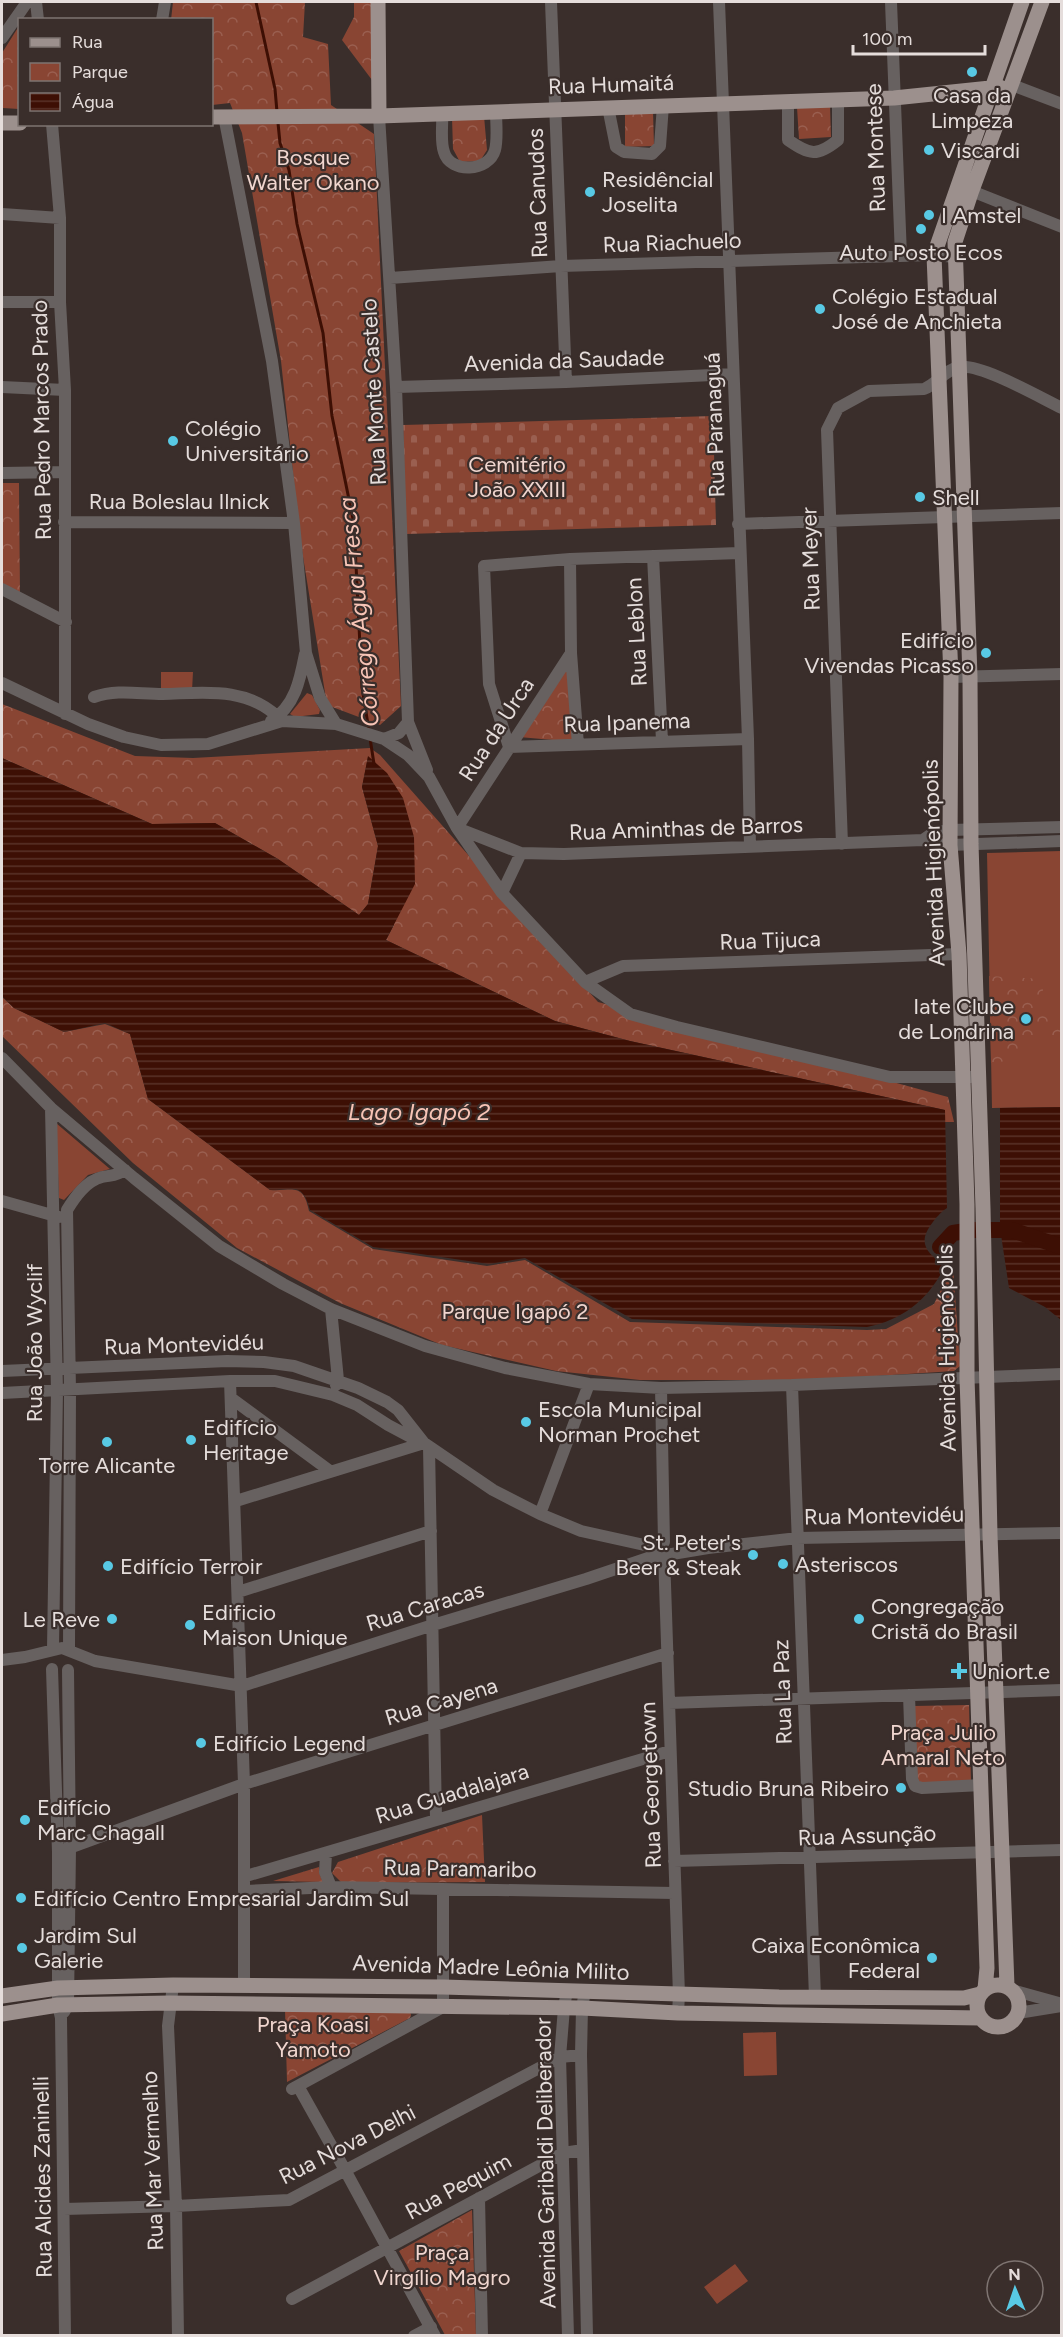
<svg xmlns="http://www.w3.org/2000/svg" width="1063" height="2337" font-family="Figtree,sans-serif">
<defs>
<pattern id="cemetery-stones" width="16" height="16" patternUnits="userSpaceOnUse" patternTransform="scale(1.5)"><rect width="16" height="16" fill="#894533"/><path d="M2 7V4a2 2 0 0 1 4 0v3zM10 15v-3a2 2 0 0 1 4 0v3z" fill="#9a5f50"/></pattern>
<pattern id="park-crowns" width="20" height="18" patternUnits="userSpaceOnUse" patternTransform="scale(1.5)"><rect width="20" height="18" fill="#894533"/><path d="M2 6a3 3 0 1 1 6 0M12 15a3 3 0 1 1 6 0" fill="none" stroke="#9a5f50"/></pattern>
<pattern id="water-rules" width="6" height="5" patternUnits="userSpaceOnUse" patternTransform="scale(1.5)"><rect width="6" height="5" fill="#3d0f04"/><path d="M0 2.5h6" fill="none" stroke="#593228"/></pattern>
</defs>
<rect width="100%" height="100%" fill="#3a2e2b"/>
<!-- grass -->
<path fill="#894533" d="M161,672H193L192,691H161Z
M307,693L312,695L320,710L319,714L295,717L290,714Z
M1061,851V1107L992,1108L987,853Z
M56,1123L110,1169L88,1175L64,1200L59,1198Z
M776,2032L777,2075L744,2076L743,2033Z
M735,2264L748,2281L717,2304L704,2287Z"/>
<!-- cemetery -->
<path fill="url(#cemetery-stones)" d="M713,416L716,525L406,534L403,425Z"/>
<!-- park -->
<path fill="url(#park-crowns)" d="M173,2H305L303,37L328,44L331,105L374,134L401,706L380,725L327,705L300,538L281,361L242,133L230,103L212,105V20H171Z
M354,2H374L375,84L342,40L354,17Z
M19,26V109L3,108L2,53Z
M830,106L831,137L799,139L797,107Z
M625,111H653L654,146L625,147Z
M484,116L487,150L480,161L460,162L453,149L452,117Z
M2,483H19L20,595L2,586Z
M568,663L576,742L519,737Z
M2,704L135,756L193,758L370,748L380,755L598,1002L948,1097L954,1122H945V1110L630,1041L555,1021L386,940L394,925L368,757L362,787L378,846L368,904L359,915L278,859L215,823L152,824L2,758Z
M989,976L1042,979L1045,1017L1061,1016V1035L1023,1036L1022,1059L991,1063Z
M2,997L14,1008L64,1032L105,1024L130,1034L148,1099L270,1190C291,1192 303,1181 309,1211L373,1249L487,1266L525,1260L630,1322L867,1330L886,1329L934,1304L953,1265L960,1366L954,1371L814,1380H640L556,1371L442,1345L340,1303L237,1248L133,1163L2,1036Z
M969,1705L971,1782L916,1784L914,1706Z
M482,1815L485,1882L342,1883L332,1873L338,1862Z
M319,1867L320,1875L323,1882L273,1881Z
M285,2009L410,2011L411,2015L410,2018L287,2082Z
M472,2210L476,2335H445L399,2251Z"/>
<!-- water -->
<path fill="url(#water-rules)" d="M368,756L387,773L403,798L414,837L415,884L386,940L555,1021L630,1041L945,1110L947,1208C942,1211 940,1214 936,1218C917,1241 923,1250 945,1266C929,1299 903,1320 867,1327L632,1319L525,1258L489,1264L373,1247L310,1210C302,1180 291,1191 270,1190L148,1099L130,1034L105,1023L64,1032L14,1008L2,996V758L152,824L215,823L278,859L359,915L368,904L378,846L362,787Z
M1061,1107H1062L1061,1320L1045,1307L1009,1288L1000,1228V1108Z"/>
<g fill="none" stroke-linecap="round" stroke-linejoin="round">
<!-- stream -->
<path stroke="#3d0f04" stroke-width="3" d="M256,2L275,89L277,112
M278,123L280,143L289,170L297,224L323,333L332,416L354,524L362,687L369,731
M370,738L374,764"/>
<!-- river -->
<path stroke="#3d0f04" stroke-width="16" d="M940,1247L953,1233L972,1230H1012L1062,1247"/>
<!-- minor -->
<path stroke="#676160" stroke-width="12" d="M36,2L38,20
M551,2L566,382
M719,2L748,739L750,847
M891,2L901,256
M162,20L165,2
M2,38L27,2
M1012,85L1062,104
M788,101V140C810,155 817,157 838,140V100
M608,107L616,147L624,152L652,154L660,146L663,105
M442,113C443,125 440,141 444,152C450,174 489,172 495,150C498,139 496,123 496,111
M224,116L272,361L294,523L306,653L320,698L336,724
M379,116L396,387L408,722L427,770
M52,124L60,218V302L65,390V714
M964,188L1062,227
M2,214L60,218
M390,278L561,266L934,255L956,257
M2,302H60
M2,387L65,390
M396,387L566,382L733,374
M2,473L65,472
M64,522L294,523
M738,524L1062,513
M653,556L662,741
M570,559L571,653L578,745
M2,589L66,622
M951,677L1062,674
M2,683L88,724L124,737L161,745L208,744L282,721L336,724L384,739L408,755L429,777L457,828L502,893L585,982L630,1014L677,1027L890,1077H971
M94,697C118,689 138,694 163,694C203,693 245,686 278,717
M271,721C295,706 300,680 305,654
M384,739L399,733L408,722
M509,747L489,684L484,566L570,559L739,553
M509,747L748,739
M457,828L521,853L564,854L923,840L935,844L950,845L1062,841
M457,828L571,653
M923,840L933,833L950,830L1062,827
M842,844L827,430L838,408L869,391L924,389C937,384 945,369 960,367C982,364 1039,397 1062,408
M502,893L521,853
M585,982L623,966L959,954
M2,1058L51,1108L134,1178L219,1246L283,1284L331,1309L425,1346L505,1368L589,1384L661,1388L792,1385L1062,1374
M51,1108L57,1391L53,1649
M2,1201L59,1217
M331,1309L338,1380L336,1385
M2,1371L227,1361L264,1362L294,1366L358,1388L387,1402L398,1410L424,1443L493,1490L540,1514L581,1531L658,1548
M230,1381L244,1784V1985
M792,1385L815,1997
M661,1388L664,1542
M2,1393L230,1381H275L333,1395L357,1405L388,1425L420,1442
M231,1398L330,1471
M429,1447L436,1819
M236,1501L424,1443
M540,1514L589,1384
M664,1555L679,1995L678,2013
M666,1555L708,1548L798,1538L1062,1533
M238,1592L431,1531
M69,1650L70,1390L67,1210C75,1197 86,1181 102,1177C111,1175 117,1176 125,1170
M2,1660L25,1657L62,1648L95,1661L242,1686L433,1625L586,1579L660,1554
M52,1669L58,1852V2005L61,2018L65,2336
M909,1695L912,1779L915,1786L922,1788L982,1785
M669,1703L1062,1690
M58,1852L244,1784L668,1653
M326,1854L325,1872L331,1887
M674,1861L1062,1850
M246,1876L670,1751
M246,1891L331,1887L674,1893
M173,1985L168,2026L176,2206L178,2336
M567,1990L564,2008L560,2057L568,2336
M1012,1990L1062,2004
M585,1991L582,2008L581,2055L587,2336
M64,2012L68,2005L70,1848L68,1670
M1018,2013L1061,2006
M298,2086L345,2170L435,2336
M292,2089L443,2007V1889
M479,2198L482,2336
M64,2209L176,2206L289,2200L560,2057L581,2055
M292,2299L563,2153L583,2150
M414,2336L431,2327"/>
<!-- major -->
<path stroke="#9c908d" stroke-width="15" d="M378,2L379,116
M212,117L379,116L894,98L1000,87
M2,123H20
M977 2006a21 21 0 1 1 42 0a21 21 0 1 1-42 0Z
M1007,1986L990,1535L983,1208L971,844L970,677L955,242L971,193L1042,2
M985,1989L987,1968L967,1378V1204L959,954L950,845L951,677L934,255L1022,2
M2,1996L58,1988L173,1985L443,1987L779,1997L964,1998L980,1994
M2,2014L58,2005L169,2003L582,2008L678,2013L980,2018"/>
</g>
<!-- markers -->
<g fill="#58c9e4" stroke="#3a2e2b" stroke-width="2">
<circle cx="972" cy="72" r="6"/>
<circle cx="929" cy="150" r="6"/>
<circle cx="590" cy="192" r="6"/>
<circle cx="929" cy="215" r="6"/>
<circle cx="921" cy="229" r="6"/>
<circle cx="820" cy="309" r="6"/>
<circle cx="173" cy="441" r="6"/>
<circle cx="920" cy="497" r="6"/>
<circle cx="986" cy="653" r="6"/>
<circle cx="1026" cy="1019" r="6"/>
<circle cx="526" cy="1422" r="6"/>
<circle cx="191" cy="1440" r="6"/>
<circle cx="107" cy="1442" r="6"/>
<circle cx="753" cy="1555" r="6"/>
<circle cx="783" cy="1564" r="6"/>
<circle cx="108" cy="1566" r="6"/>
<circle cx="112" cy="1619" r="6"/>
<circle cx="859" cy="1619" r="6"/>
<circle cx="190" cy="1625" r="6"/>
<path d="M956 1662h6v6h6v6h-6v6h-6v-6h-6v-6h6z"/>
<circle cx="201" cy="1743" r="6"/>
<circle cx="901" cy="1788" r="6"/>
<circle cx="25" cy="1820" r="6"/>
<circle cx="21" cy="1898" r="6"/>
<circle cx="22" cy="1948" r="6"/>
<circle cx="932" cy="1958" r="6"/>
</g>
<g text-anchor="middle" stroke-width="4.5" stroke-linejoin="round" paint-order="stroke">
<!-- street labels -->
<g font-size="22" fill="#e5dddb" stroke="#3a2e2b">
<text transform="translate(611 84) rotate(-2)" y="8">Rua Humaitá</text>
<text transform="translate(875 148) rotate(-92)" y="8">Rua Montese</text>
<text transform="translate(537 193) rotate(-92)" y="8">Rua Canudos</text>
<text transform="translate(672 242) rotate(-2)" y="8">Rua Riachuelo</text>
<text transform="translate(564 360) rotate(-2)" y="8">Avenida da Saudade</text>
<text transform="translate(373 392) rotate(-93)" y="8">Rua Monte Castelo</text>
<text transform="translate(41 420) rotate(-91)" y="8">Rua Pedro Marcos Prado</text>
<text transform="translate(714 425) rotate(-92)" y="8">Rua Paranaguá</text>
<text x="179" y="509">Rua Boleslau Ilnick</text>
<text transform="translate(810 559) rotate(-92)" y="8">Rua Meyer</text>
<text transform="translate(636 632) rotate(-93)" y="8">Rua Leblon</text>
<text transform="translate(627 722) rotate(-2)" y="8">Rua Ipanema</text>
<text transform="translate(496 729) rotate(-57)" y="8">Rua da Urca</text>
<text transform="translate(686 828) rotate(-2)" y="8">Rua Aminthas de Barros</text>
<text transform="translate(933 863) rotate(-92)" y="8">Avenida Higienópolis</text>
<text transform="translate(770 940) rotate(-2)" y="8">Rua Tijuca</text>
<text transform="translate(34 1343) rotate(-90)" y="8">Rua João Wyclif</text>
<text transform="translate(184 1344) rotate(-2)" y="8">Rua Montevidéu</text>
<text transform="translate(946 1348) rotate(-91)" y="8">Avenida Higienópolis</text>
<text transform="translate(884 1515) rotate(-1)" y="8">Rua Montevidéu</text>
<text transform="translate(425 1606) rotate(-17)" y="8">Rua Caracas</text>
<text transform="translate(782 1692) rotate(-92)" y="8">Rua La Paz</text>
<text transform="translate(441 1701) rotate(-17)" y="8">Rua Cayena</text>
<text transform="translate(650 1785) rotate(-92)" y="8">Rua Georgetown</text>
<text transform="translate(452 1793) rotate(-17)" y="8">Rua Guadalajara</text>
<text transform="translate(867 1835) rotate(-2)" y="8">Rua Assunção</text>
<text transform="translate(460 1868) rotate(1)" y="8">Rua Paramaribo</text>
<text transform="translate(491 1967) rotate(2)" y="8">Avenida Madre Leônia Milito</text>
<text transform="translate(347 2144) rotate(-27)" y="8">Rua Nova Delhi</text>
<text transform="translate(152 2161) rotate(-92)" y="8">Rua Mar Vermelho</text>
<text transform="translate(545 2163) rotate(-91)" y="8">Avenida Garibaldi Deliberador</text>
<text transform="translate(42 2177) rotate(-91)" y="8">Rua Alcides Zaninelli</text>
<text transform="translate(458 2186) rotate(-28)" y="8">Rua Pequim</text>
</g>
<!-- poi labels -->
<g font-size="22" fill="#e5dddb" stroke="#3a2e2b" text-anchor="start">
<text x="972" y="103" text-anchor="middle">Casa da<tspan x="972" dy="25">Limpeza</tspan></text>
<text x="941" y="158">Viscardi</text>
<text x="602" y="187">Residêncial<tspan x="602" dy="25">Joselita</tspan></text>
<text x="941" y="223">I Amstel</text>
<text x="921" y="260" text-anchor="middle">Auto Posto Ecos</text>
<text x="832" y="304">Colégio Estadual<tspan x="832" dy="25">José de Anchieta</tspan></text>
<text x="185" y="436">Colégio<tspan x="185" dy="25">Universitário</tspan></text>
<text x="932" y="505">Shell</text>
<text x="974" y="648" text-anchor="end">Edifício<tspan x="974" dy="25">Vivendas Picasso</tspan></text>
<text x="1014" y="1014" text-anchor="end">Iate Clube<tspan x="1014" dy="25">de Londrina</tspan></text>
<text x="538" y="1417">Escola Municipal<tspan x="538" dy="25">Norman Prochet</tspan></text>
<text x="203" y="1435">Edifício<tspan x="203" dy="25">Heritage</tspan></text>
<text x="107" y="1473" text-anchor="middle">Torre Alicante</text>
<text x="741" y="1550" text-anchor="end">St. Peter's<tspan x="741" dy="25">Beer &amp; Steak</tspan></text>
<text x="795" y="1572">Asteriscos</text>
<text x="120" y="1574">Edifício Terroir</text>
<text x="871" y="1614">Congregação<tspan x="871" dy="25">Cristã do Brasil</tspan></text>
<text x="202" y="1620">Edificio<tspan x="202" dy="25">Maison Unique</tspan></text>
<text x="100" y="1627" text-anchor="end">Le Reve</text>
<text x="972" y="1679">Uniort.e</text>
<text x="213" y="1751">Edifício Legend</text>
<text x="889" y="1796" text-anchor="end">Studio Bruna Ribeiro</text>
<text x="37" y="1815">Edifício<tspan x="37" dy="25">Marc Chagall</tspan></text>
<text x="33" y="1906">Edifício Centro Empresarial Jardim Sul</text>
<text x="34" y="1943">Jardim Sul<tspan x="34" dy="25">Galerie</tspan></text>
<text x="920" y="1953" text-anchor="end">Caixa Econômica<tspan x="920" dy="25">Federal</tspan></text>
</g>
<!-- park labels -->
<g font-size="22" fill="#f0d6cf" stroke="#3a2e2b">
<text x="313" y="165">Bosque<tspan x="313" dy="25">Walter Okano</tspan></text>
<text x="517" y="472">Cemitério<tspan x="517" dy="25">João XXIII</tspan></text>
<text x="515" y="1319">Parque Igapó 2</text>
<text x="943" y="1740">Praça Julio<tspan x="943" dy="25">Amaral Neto</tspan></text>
<text x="313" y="2032">Praça Koasi<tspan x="313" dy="25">Yamoto</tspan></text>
<text x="442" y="2260">Praça<tspan x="442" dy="25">Virgílio Magro</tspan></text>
</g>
<!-- water labels -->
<g font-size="24" font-style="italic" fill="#f7c4b6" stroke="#3a2e2b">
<text transform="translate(359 612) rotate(-96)" y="8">Córrego Água Fresca</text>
<text x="419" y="1120">Lago Igapó 2</text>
</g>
</g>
<!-- border -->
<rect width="1063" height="2337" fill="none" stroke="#e5dddb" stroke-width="6"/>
<!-- legend -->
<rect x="18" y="18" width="195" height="108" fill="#3a2e2b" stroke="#7e7471" stroke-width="1.5"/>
<rect x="30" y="38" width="30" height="9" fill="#9c908d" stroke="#7e7471" stroke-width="1.5"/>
<text x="72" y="48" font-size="18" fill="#e5dddb">Rua</text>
<rect x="30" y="63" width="30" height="18" fill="url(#park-crowns)" stroke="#7e7471" stroke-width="1.5"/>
<text x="72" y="78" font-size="18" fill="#e5dddb">Parque</text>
<rect x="30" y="93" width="30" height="18" fill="url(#water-rules)" stroke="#7e7471" stroke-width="1.5"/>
<text x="72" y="108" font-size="18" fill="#e5dddb">Água</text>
<!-- north arrow -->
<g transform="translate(1015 2289) rotate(358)"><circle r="28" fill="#3a2e2b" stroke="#7e7471" stroke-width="1.5"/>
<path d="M0-4.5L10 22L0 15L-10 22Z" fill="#58c9e4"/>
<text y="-9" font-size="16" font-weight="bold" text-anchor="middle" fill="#e5dddb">N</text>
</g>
<!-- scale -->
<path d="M853 45v9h132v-9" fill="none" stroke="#e5dddb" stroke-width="3"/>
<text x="862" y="45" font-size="18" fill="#e5dddb" stroke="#3a2e2b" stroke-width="4.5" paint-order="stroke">100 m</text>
</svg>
